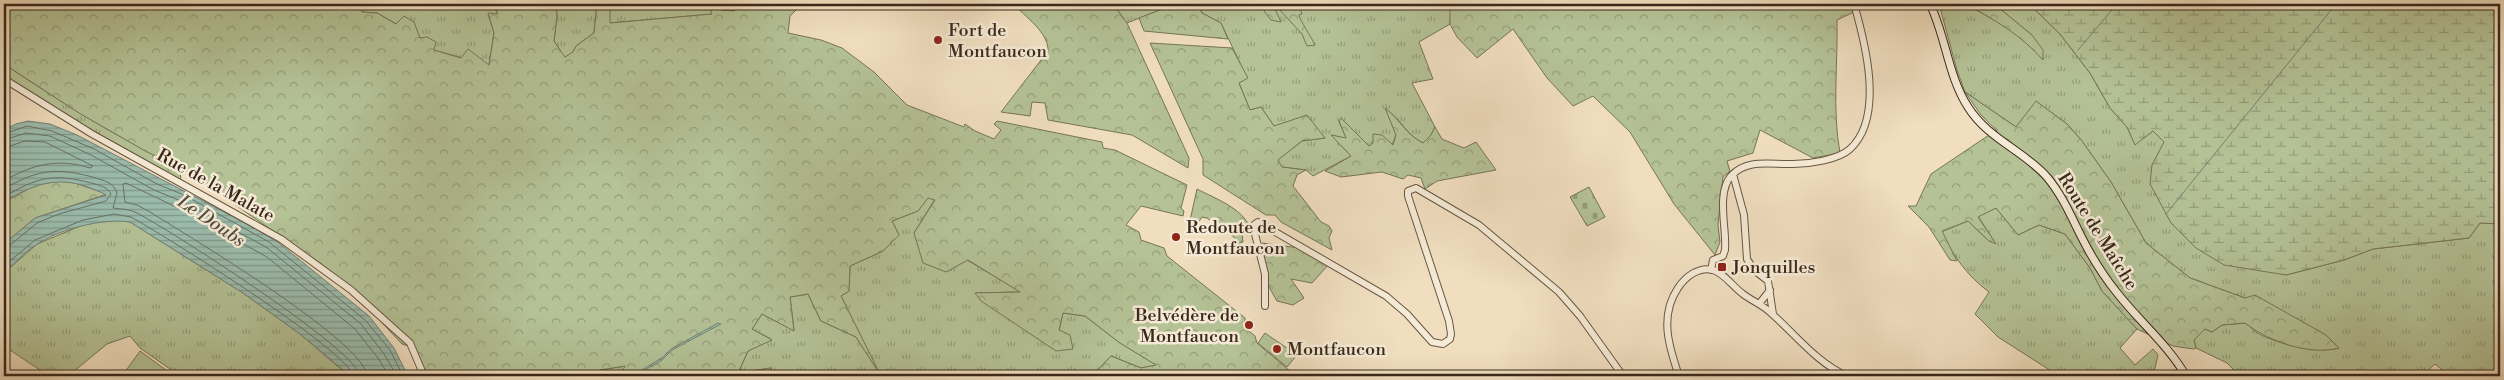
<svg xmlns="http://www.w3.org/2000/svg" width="2504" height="380" font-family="'Libre Bodoni',serif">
<defs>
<pattern id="grass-tufts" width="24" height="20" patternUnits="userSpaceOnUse" patternTransform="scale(1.25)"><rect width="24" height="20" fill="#b4c296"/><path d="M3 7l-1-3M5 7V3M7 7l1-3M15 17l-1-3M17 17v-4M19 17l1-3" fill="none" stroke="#939e7a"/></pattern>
<pattern id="forest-crowns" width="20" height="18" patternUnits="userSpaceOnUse" patternTransform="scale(1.25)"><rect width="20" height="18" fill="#b4c296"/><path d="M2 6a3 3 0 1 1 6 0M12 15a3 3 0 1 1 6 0" fill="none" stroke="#939e7a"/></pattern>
<pattern id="wetland-marsh" width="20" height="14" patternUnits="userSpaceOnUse" patternTransform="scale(1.25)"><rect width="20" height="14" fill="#b4c296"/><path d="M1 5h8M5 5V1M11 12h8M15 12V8" fill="none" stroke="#939e7a"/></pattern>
<pattern id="cemetery-stones" width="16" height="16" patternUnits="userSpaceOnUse" patternTransform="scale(1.25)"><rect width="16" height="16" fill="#b4c296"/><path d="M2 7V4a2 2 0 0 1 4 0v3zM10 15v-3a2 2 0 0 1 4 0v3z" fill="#939e7a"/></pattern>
<pattern id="water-rules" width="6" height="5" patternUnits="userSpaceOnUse" patternTransform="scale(1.25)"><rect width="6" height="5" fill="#9bbcad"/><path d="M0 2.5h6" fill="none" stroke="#7f998c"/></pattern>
</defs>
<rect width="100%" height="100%" fill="#f0debf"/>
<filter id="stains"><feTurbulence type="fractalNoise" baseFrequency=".004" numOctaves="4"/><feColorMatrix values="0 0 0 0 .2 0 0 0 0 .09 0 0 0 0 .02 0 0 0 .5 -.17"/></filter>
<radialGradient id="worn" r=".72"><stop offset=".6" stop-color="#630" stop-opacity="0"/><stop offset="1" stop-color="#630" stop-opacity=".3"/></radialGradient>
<!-- grass -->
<path fill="url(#grass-tufts)" stroke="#767558" d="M358,4H493L498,15L488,14L494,33L489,65L433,50L420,38L377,13L362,12Z
M556,4H597L594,33L576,46L573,52L565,58L554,41L557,16Z
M610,4H708L713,14L609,23Z
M718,4H741L734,11L720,10Z
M1113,4H1165V8L1127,23Z
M1198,4H1451L1450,24L1419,42L1433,79L1412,83L1435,127L1431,135L1423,143C1405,134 1402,120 1386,109L1396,135L1392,145L1374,134L1373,144L1369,146L1339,122L1347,139L1332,135L1351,156L1313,176L1306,170L1282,167L1277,160L1302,141L1325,138L1274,126L1261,107L1250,110L1239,83L1247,78L1221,23L1202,13Z
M1939,4H1966L2008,28L2030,45L2032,35L1994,4H2029L2060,34L2090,73L2110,108L2127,127L2135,144L2153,131L2165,142L2152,165L2286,275L2344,260L2373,249L2469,238L2480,223L2500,224V376H2447V374L2435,364L2422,376H2240L2227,363L2196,348L2194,340L2205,329L2212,332L2222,325L2245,323C2250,326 2255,332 2261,335C2280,344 2319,354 2339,348L2245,298L2190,278L2146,243L2111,182L2082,141L2067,124L2037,102L2016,127L1965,92L1957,70Z
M4,64C60,101 117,139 179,166L181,180L81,124L4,78Z
M927,197L935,199L914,233L967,260L1021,292L976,293L1059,330L1063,313L1085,316L1120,343L1157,365L1141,368L1111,356L1095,373L1097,376H1056L1045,372L1041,376H769L771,368L738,373L748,351L771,339L752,329L762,314L794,330L790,297L808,294L821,321L856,337L878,371L841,296L849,291L850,266L883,251L899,235L892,221L918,211Z
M1996,208L2018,235L2039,225L2065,234L2090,268L2102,291L2137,329L2120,348L2135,365L2153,349L2158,355L2154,372L2158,376H2059L1998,337L1975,314L1989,292C1966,275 1954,256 1941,232L1968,221L1989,241L1995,243L1978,216Z
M114,219L130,222L243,293L300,334L349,376H180L140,348L130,336L107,344L68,376H49L4,346V273L37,244L85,224Z
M626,366L620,376H594L600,370Z"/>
<!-- forest -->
<path fill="url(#forest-crowns)" stroke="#767558" d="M4,4H358L362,12L377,13L396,24L404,16L414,22L420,38L427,37L436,42L434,50L461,58L468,49L489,65L494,33L488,13L498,14L493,4H556L557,16L554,41L565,57L573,52L576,46L594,33L597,4H610V23L712,14L708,4H718L721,10L734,11L741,4H802L790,16L788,33L821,40L842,48L874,72L907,105L964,127L965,124L975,131L994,139L1001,130L994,124L997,121L1102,142L1103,148L1115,150L1187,185L1181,208L1184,211L1183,216L1141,206L1126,225L1139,232L1141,240L1164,248L1167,256L1245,318V328L1255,336L1257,343L1290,371L1301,376H1097L1095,373L1111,356L1141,368L1156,365L1120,343L1085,316L1063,313L1059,330L1070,335L1073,349L1056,351L981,301L975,293L1020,292L968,260L946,272L923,263L914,233L935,200L928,198L918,211L892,221L899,235L883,251L850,266L849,291L841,296L881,376L856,337L821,321L808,294L790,297L794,331L762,314L752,329L772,340L748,351L738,373L771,368L769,376H620L625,366L600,370L594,376H432L426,374L414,348L402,344L353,292L273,231L179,166L147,152L79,113L4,64Z
M1013,4H1113L1127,23L1189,158L1188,168L1132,135L1048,120L1045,103L1032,102L1030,116L1001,112L1048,51C1049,33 1025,16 1013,4Z
M1165,4H1198L1202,13L1221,23L1228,39L1144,31L1139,18L1165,8Z
M1264,4H1299L1302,14L1299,15C1299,19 1312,38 1315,45L1307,46L1302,34L1277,7L1275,9L1281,22L1271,20L1264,11L1267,5Z
M1450,4H1851L1854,12L1837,20C1838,64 1832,109 1840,153L1813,158L1760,130L1753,153L1727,161L1730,171L1723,177L1718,225L1720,242L1715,255L1674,204L1630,132L1593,96L1573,106L1547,78L1513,29L1477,58L1457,37L1450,24Z
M1966,4H1994L2032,35L2043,50V60C2021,35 1995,20 1966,4Z
M1150,43L1232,48L1248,78L1239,83L1250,110L1261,107L1274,126L1307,115L1325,138L1302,141L1278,160L1282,167L1306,170L1297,175L1293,186L1321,222L1329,226L1332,231L1329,238L1332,250L1281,222L1275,215H1266L1203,175V159Z
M1965,92L2016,127L2036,101L2067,124L2082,141L2111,182L2146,243L2190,278L2245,298L2255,295L2326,335L2339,348C2309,356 2268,341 2245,323L2222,325L2212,332L2205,329L2194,340L2196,348L2193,349L2173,346L2137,329L2102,291L2090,268L2065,234L2039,225L2018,235L1996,208L1978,217L1996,244L1989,241L1968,221L1942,231L1957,261L1950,260L1929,227L1908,206H1916L1931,174L1986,137L1997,131L1981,115Z
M1385,108C1401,120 1405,134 1423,143L1431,135L1435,127L1442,139L1464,148L1476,142L1496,170L1437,181L1425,189L1421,178L1408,175L1403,179L1382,172L1341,177L1325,171L1351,156L1331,135L1346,138L1339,121L1341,118L1369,146L1373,143V134L1382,135L1393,145L1396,135Z
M58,181L75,183L107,194L35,218L4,244V202L36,185Z
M1197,189C1216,199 1248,210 1251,233H1242L1243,242L1238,244L1233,236L1207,218L1202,217L1194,229L1189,225Z
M1262,243L1307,249L1330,263L1312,283L1291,279L1304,298L1293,305L1277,301C1268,286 1254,259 1262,243Z"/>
<!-- wetland -->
<path fill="url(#wetland-marsh)" stroke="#767558" d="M2029,4H2500V224L2480,223L2469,238L2373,249L2344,260L2286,275L2224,265L2196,248L2171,223L2150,184L2152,165L2164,142L2153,131L2135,145L2127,127L2110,108L2090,73L2060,34Z"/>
<!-- cemetery -->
<path fill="url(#cemetery-stones)" stroke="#767558" d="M1589,187L1605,217L1587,226L1570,197Z"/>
<!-- pitch -->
<path fill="#b4c296" stroke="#767558" d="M1265,333L1297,355L1287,367L1258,343Z
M140,351L174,376H122Z"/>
<!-- water -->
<path fill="url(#water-rules)" stroke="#748173" d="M28,121L50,124L77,135L247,224L279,243L369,316L394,348L408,376H350L300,334L243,293L130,222C103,218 59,229 36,245C25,252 14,264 4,273V244L35,218L106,195C100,191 92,189 85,186C53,176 31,186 4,202V130L16,124Z
M718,323L721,324L672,350L662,360L645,370L640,376L642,370L663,357L671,349Z"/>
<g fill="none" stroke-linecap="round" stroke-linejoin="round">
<!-- shore -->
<path stroke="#6a7264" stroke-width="1" d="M4,134L27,126L52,131L94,149L157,184L184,195L269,242L365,320L390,350L403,376
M4,140L26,133L50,136L91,155L154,190L181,201L266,247L361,324L384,354L397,376
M4,148L25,141L45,142L93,166L90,168C59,158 32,164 4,181
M4,189C38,169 57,167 96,178C105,181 114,183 117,193L113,208C120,209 129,209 135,212C167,228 358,350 360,376
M4,197C37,177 54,173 91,183C99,185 108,187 111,194L106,201L59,214L37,223L9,246L4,247
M4,266L35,240L83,220L114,214L131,217C162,234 351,352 353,376
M367,376C366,342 185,234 150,212L137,205L125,202L123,184L126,183L178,208L267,257L355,329L378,358L389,376"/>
<!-- stream -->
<path stroke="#748173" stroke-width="1" d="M2078,50L2117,4
M2166,214L2336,4"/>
<defs>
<path id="tertiary" d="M4,79L92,134L281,239L351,290L401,335L410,343L424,376
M1733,174L1744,215L1747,259L1754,270L1768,281L1773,314
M1711,270L1713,260L1723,256L1725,250C1727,230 1716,193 1731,176C1747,158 1772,165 1793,164C1809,164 1838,160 1850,149C1885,117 1865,42 1854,4
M1759,304L1770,290
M1265,306V274L1254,230V225L1258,222L1386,296L1407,314L1432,342L1443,344L1450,339L1451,334L1449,321L1408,196V191L1416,188L1479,225L1559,292L1580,316L1623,376
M1679,376C1669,347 1659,316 1678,288C1685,277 1699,266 1713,270C1724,273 1733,287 1743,294C1752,301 1763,305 1771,313C1795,334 1817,363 1847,376"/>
<path id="secondary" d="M1930,4C1946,37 1948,76 1968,107C1988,139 2023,150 2047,177C2062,195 2071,216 2081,236C2091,256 2104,277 2118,294C2140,322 2168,345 2186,376"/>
</defs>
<!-- tertiary casing -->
<use href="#tertiary" stroke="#675644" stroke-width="8"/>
<!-- secondary casing -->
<use href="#secondary" stroke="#39281b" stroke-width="9"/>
<!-- tertiary -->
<use href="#tertiary" stroke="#f5ead5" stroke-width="6"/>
<!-- secondary -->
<use href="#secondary" stroke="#f5ead5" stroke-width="7"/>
</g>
<!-- markers -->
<g fill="#8f2418" stroke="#f5ead5" stroke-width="2">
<circle cx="938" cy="40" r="5"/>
<circle cx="1176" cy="237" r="5"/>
<rect x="1717" y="262" width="10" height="10" rx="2.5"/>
<circle cx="1249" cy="325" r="5"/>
<circle cx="1277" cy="349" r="5"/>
</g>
<g text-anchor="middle" stroke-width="5" stroke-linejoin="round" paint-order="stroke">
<!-- poi labels -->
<g font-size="18" fill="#39281b" stroke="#f5ead5" text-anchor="start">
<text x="948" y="36">Fort de<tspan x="948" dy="21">Montfaucon</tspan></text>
<text x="1186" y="233">Redoute de<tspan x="1186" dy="21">Montfaucon</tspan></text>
<text x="1732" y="273">Jonquilles</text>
<text x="1239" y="321" text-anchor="end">Belvédère de<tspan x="1239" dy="21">Montfaucon</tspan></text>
<text x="1287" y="355">Montfaucon</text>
</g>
<!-- street labels -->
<g font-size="18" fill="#39281b" stroke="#f5ead5">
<text transform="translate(216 185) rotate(29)" y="6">Rue de la Malate</text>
<text transform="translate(2098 231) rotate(58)" y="6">Route de Maîche</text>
</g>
<!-- water labels -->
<g font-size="19" font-style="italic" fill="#524d40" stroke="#f5ead5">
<text transform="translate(212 220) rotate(34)" y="7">Le Doubs</text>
</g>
</g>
<!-- margin -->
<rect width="2504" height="380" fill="none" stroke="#f0debf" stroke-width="20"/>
<rect x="5" y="5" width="2494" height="370" fill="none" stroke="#39281b" stroke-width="2.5"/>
<rect x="10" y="10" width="2484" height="360" fill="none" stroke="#39281b"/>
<rect width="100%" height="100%" filter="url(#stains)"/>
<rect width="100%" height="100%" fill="url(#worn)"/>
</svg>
